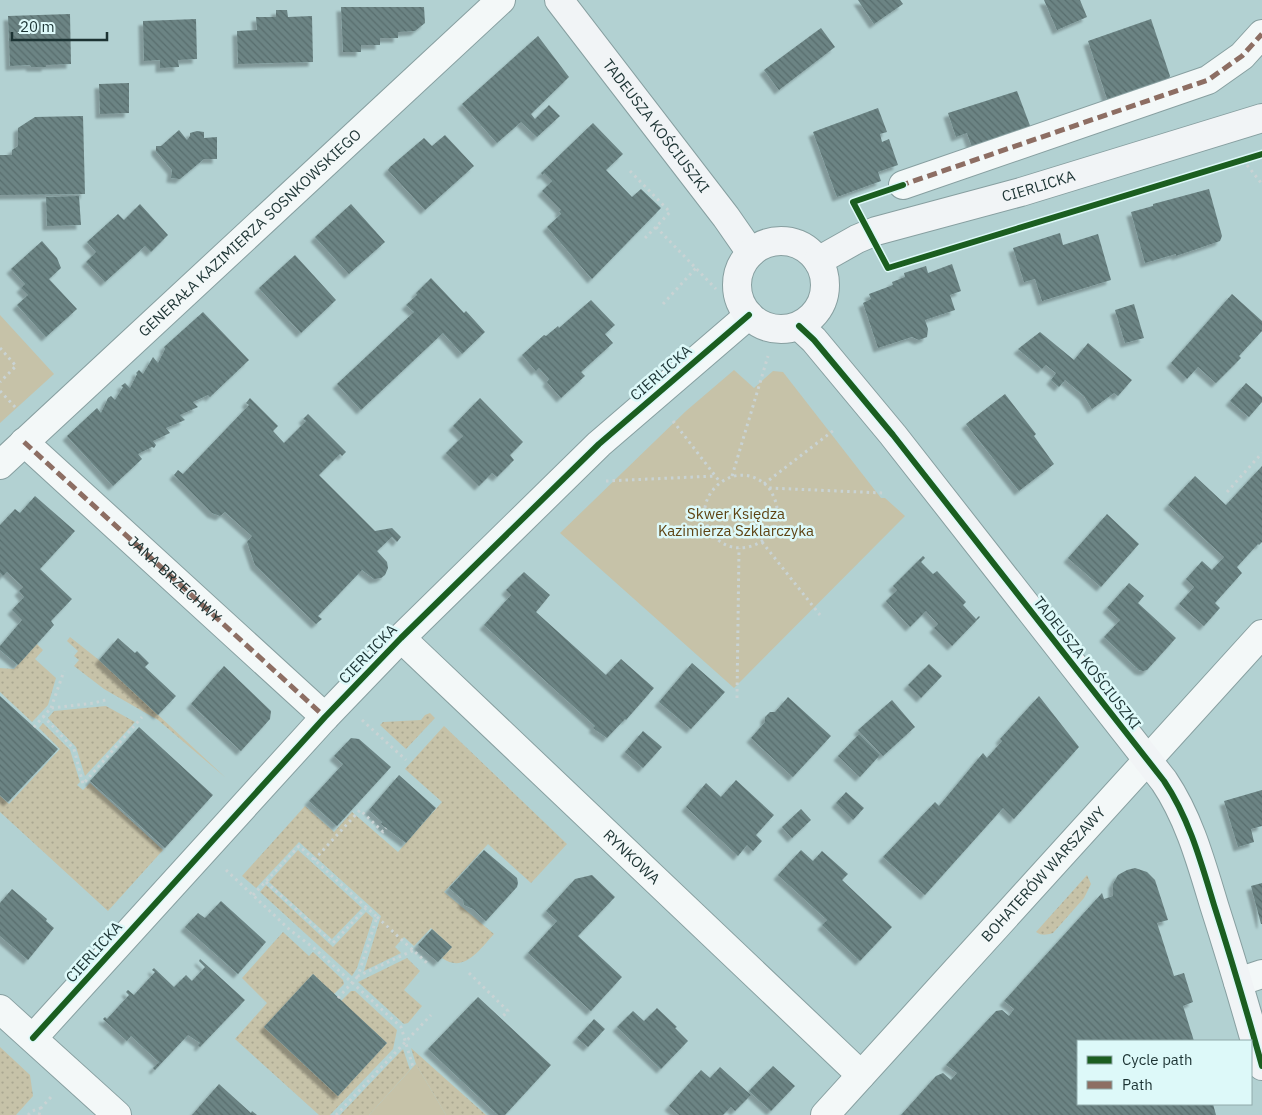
<svg xmlns="http://www.w3.org/2000/svg" width="1262" height="1115" font-family="'IBM Plex Sans',sans-serif">
<defs>
<pattern id="grass-dots" width="8" height="8" patternUnits="userSpaceOnUse" patternTransform="scale(1.25)"><rect width="8" height="8" fill="#c6c2a8"/><path d="M2 2h.1M6 6h.1" fill="none" stroke="#aaa791" stroke-width="1.8" stroke-linecap="round"/></pattern>
<pattern id="building-back-hatch" width="6" height="6" patternUnits="userSpaceOnUse" patternTransform="scale(1.25)"><rect width="6" height="6" fill="#6c8484"/><path d="M-1 5l2 2M0 0l6 6M5-1l2 2" fill="none" stroke="#586d6d"/></pattern>
<filter id="shadow"><feDropShadow dx="-4.5" dy="4.5" stdDeviation="1" flood-color="#0004"/></filter>
</defs>
<rect width="100%" height="100%" fill="#b2d1d2"/>
<!-- grass -->
<path fill="url(#grass-dots)" d="M70,637L99,660L226,778L158,720L104,689L74,666L79,660L74,656L78,651L67,641Z
M37,644L43,650L35,659L56,678L48,705L32,722L0,692V668L14,669Z
M106,706L135,722L85,776L76,747L48,718L54,711Z
M430,713L435,718L406,749L380,725L383,722L421,720L425,715Z
M43,723L70,750L80,782L77,785L83,790L90,783L163,850L108,911L0,812V796L9,804L60,749L39,728Z
M444,726L567,844L531,883L488,844L444,892L494,934C480,949 464,974 442,958L452,947L431,928L414,946L404,937L395,947L401,953L364,971L381,916L299,842L256,888L242,876L305,806L334,832L352,812L398,852L442,802L405,769Z
M298,850L362,908L332,939L269,882Z
M1087,875L1091,884L1084,898L1053,933C1046,935 1042,936 1036,932Z
M266,885L333,947L366,912L373,918L357,968L352,976L260,892Z
M283,932L309,956L313,952L343,980L344,984L334,994L313,974L264,1027L338,1096L387,1043L341,1001L351,991H355L397,1030L393,1049L330,1115H319L235,1039L267,1003L242,978Z
M407,958L420,971L404,990L422,1006L408,1023L404,1024L358,982Z
M0,1047L30,1075L33,1096L16,1115H0Z
M411,1048L486,1115H446L416,1064Z
M403,1049L410,1070L369,1115H340Z"/>
<!-- park -->
<path fill="#c6c2a8" d="M0,315L54,374L0,423Z
M734,370L754,388L773,371L783,372L881,498H885L905,516L734,688L560,533L686,411Z
M416,1064L446,1115H369L413,1067Z"/>
<!-- building -->
<path fill="url(#building-back-hatch)" filter="url(#shadow)" d="M858,0H900L903,4L874,24Z
M1044,0H1080L1087,17L1057,30Z
M341,7H424L425,23L415,31L398,32V38H380V45H361V52H343Z
M276,10H287L288,17L312,16L313,62L238,64L237,31L257,30L256,17H276Z
M70,14L71,64L46,65V67H31L30,65L10,66L8,16Z
M196,19L197,59L178,60L179,67L160,68V60L144,61L143,21Z
M1151,19L1170,76L1166,86L1109,105L1088,41Z
M821,28L835,47L779,90L764,70Z
M538,36L569,77L531,114L535,119L549,105L560,116L537,137L521,122L497,143L462,104Z
M129,83V113L100,114L99,84Z
M1017,91L1032,131L973,150L967,133L956,137L948,113Z
M878,108L887,132L880,134L882,142L889,139L898,165L878,172L881,181L837,197L813,132Z
M83,116L85,194L0,195V155H12V150L18,146V128L35,117Z
M593,123L623,154L606,170L632,197L641,189L661,208L592,279L547,227L561,214L559,211L561,210L542,191L552,181L544,173L543,175L541,173Z
M179,130L187,140L190,136V133L197,131L204,132V138L217,137V159H204L180,179L171,178L172,170L156,151V146H161Z
M445,135L474,166L425,210L388,170L390,167L424,138L432,146Z
M1209,189L1222,236L1220,241L1176,256V254L1145,263L1131,212L1153,206V204Z
M79,196L81,225L47,226L46,197Z
M140,204L168,235L151,252L145,246L105,282L86,262L96,252L87,242L118,214L124,220Z
M351,204L385,242L349,274L315,237Z
M1060,233L1063,245L1098,234L1111,280L1042,301L1035,279L1024,282L1013,248Z
M42,241L57,258L61,268L49,279L77,309L46,337L17,305L28,295L21,288L25,284L11,269Z
M295,255L336,300L301,333L259,288Z
M952,264L961,291L950,295L955,310L925,320L928,329L927,337L919,340L912,337L878,348L863,303L871,299L869,294L893,285L892,282L905,277L904,273L926,266L928,273Z
M431,278L464,313L466,311L485,332L462,354L443,333L361,410L337,384L414,312L406,305L417,295L416,293Z
M1232,294L1262,321V331L1239,356L1241,358L1216,383L1198,367L1187,379L1171,363Z
M591,300L615,325L605,334L613,343L581,372L585,376L561,398L547,382L549,379L539,368L536,371L522,355L544,335L546,336L558,326L559,328Z
M1134,304L1144,338L1125,343L1115,310Z
M203,312L249,360L210,397L208,395L193,402L198,407L180,415L185,420L166,428L170,433L153,441L156,445L154,448L152,447L138,454L142,459L113,486L67,436L97,408L101,413L108,398L111,396L115,400L123,387L121,386L125,383L130,388L137,374L136,373L139,370L143,374L153,357L158,363L165,349L164,347Z
M1040,332L1074,360L1088,343L1132,380L1118,396L1114,393L1092,409L1084,396L1065,380L1059,387L1051,380L1056,373L1046,365L1042,369L1018,349Z
M1246,383L1262,397V402L1249,417L1230,401Z
M1005,394L1036,434L1034,436L1054,464L1019,491L966,424Z
M250,398L278,426L273,431L284,443L306,421L303,419L308,414L346,452L342,456L340,454L319,475L375,531L392,528L401,537L397,542L392,537L377,551L387,562L388,568L385,575L381,578L374,579L362,570L318,616L322,619L316,624L255,565L247,542L252,536L225,512L220,516L212,513L174,475L178,470L183,474L249,405L246,403Z
M480,398L523,442L510,455L514,460L497,477L492,473L479,486L446,453L463,436L453,426Z
M1262,466V542L1259,545L1258,544L1237,567L1242,573L1215,603L1220,608L1204,626L1179,604L1194,587L1186,579L1202,561L1212,570L1224,557L1168,505L1195,476L1226,505Z
M35,496L75,531L40,569L72,599L51,621L54,625L18,665L0,650V646L22,620L12,610L24,597L19,591L23,587L7,572L3,576L0,573V525L15,509L20,513Z
M1107,514L1139,544L1101,587L1068,558Z
M923,556L925,558L921,562L933,574L937,571L966,602L963,605L976,619L979,616L980,617L952,646L934,628L938,624L926,611L910,627L886,601L897,590L893,586Z
M524,572L550,595L536,612L606,675L621,659L654,688L626,720L625,719L607,738L593,728L595,726L484,625L511,595L506,590Z
M1129,583L1144,596L1138,603L1176,638L1147,670L1143,671L1139,670L1104,637L1120,620L1107,608Z
M118,638L135,653L137,651L149,663L145,667L176,696L158,715L99,660Z
M692,663L725,692L691,729L659,702Z
M929,664L942,676L921,698L908,685Z
M224,666L271,711L270,719L241,751L191,704Z
M0,696L58,749L8,802L0,795Z
M1039,696L1079,747L1014,819L1003,808L925,895L883,857L935,802L939,806L983,753L987,758L1002,741L1000,739Z
M788,697L831,736L793,777L751,738L765,722V717L770,712H775Z
M892,700L915,727L883,756L858,730Z
M139,727L213,795L165,848L90,781Z
M643,731L662,747L643,768L625,752Z
M859,734L880,755L860,777L838,756Z
M351,738L359,739L391,767L337,826L309,801L343,764L334,756Z
M399,775L436,808L406,843L381,824L382,822L369,810Z
M736,780L774,815L756,835L762,841L753,851L747,845L738,856L686,807L706,783L721,797Z
M1262,790V826L1251,829L1254,842L1238,847L1224,801Z
M846,792L864,808L853,820L836,803Z
M801,809L811,820L792,838L782,827Z
M484,850L517,878L518,883L517,887L486,921L473,909L464,905L463,900L449,888Z
M801,850L813,861L822,851L848,874L842,880L892,927L860,961L822,925L827,920L778,875Z
M1135,868L1147,872L1155,880L1168,920L1157,923L1174,976L1184,973L1193,1002L1183,1006L1194,1041H1078V1104H1213L1216,1115H901L936,1076L943,1073L951,1080L957,1073L946,1065L996,1011L1002,1010L1009,1016L1014,1009L1004,1001L1102,893L1104,899L1113,896V884L1118,875L1127,870Z
M592,875L615,897L578,936L622,977L591,1011L528,953L557,921L546,911L575,879Z
M1262,883V924H1261L1251,886Z
M12,889L47,919L46,921L54,928L28,960L0,936V903Z
M221,901L266,942L238,974L185,927L198,913L205,918Z
M432,929L452,947L438,962L418,945Z
M200,959L245,1000L200,1047L198,1045L200,1043L188,1035L155,1070L153,1068L159,1062L131,1036L127,1041L103,1019L105,1017L107,1019L129,995L126,992L128,990L134,995L155,972L152,970L154,968L174,987L186,975L192,981L205,967L199,961Z
M313,974L387,1043L338,1096L264,1027Z
M478,997L551,1065L505,1115H498L428,1049Z
M657,1008L677,1027L675,1028L688,1041L661,1069L617,1027L633,1011L644,1021Z
M594,1019L605,1029L588,1047L577,1038Z
M773,1066L795,1086L771,1111L749,1091Z
M720,1067L751,1095L735,1111L731,1107L723,1115H679L669,1106L701,1070L710,1078Z
M219,1084L251,1113L252,1111L257,1115H192Z"/>
<g fill="none" stroke-linecap="round" stroke-linejoin="round">
<defs>
<g id="street">
<path d="M903,185L1208,80L1242,56L1262,34"/>
<path d="M24,442L325,717"/>
<path id="s1" d="M0,465L501,0"/>
<path id="s2" d="M401,638L861,1075"/>
<path d="M1238,982L1262,974"/>
<path d="M0,1009L117,1115"/>
<path d="M33,1038L325,717L401,638L599,444L749,315"/>
<path id="s3" d="M825,1115L1262,634"/>
</g>
<g id="secondary">
<path id="s4" d="M559,0L726,217L751,253"/>
<circle cx="781" cy="285" r="44"/>
<path id="s5" d="M818,261L857,239L876,231L1021,192L1262,118"/>
<path d="M799,326L814,340L893,435L1164,781C1189,818 1201,862 1214,905C1231,958 1247,1012 1262,1066"/>
</g>
</defs>
<!-- street casing -->
<use href="#street" stroke="#879fa0" stroke-width="30"/>
<!-- secondary casing -->
<use href="#secondary" stroke="#879fa0" stroke-width="30"/>
<!-- path -->
<path stroke="#c9d3d4" stroke-width="3" stroke-dasharray="2.5 4" stroke-linecap="butt" d="M1243,160L1262,184
M630,171L670,212L656,227L645,238
M656,227L716,289
M663,304L696,268
M0,348L16,366L0,382
M0,391L17,409
M673,421L720,482
M732,476L768,356
M606,481L716,476
M764,484L834,430
M769,488C773,495 777,502 777,510C780,541 740,560 717,539C680,505 734,450 769,488L883,493
M1227,492L1262,453
M762,542L820,615
M737,698L739,548
M51,708L64,671
M43,716L74,749L83,784L142,717
M362,720L406,760
M34,727L51,708L94,703L109,699
M314,860L360,810L383,832L386,828
M226,870L290,930L315,949L401,1027L413,1067
M266,882L333,943L366,908
M253,895L299,846L377,917L358,976L414,950
M377,917L428,964
M469,973L508,1011L501,1018
M338,998L358,976
M28,1115L32,1111L41,1108
M39,1115L41,1108L51,1097
M336,1115L431,1015"/>
<!-- street -->
<use href="#street" stroke="#f3f8f8" stroke-width="28"/>
<!-- secondary -->
<use href="#secondary" stroke="#f1f4f6" stroke-width="28"/>
<!-- quiet -->
<g stroke="#8d6e63" stroke-width="5" stroke-dasharray="10 5" stroke-linecap="butt">
<path d="M899,186L1208,80L1242,56L1262,34"/>
<path id="s6" d="M24,442L325,717"/>
</g>
<defs>
<path id="cycleway" d="M903,185L853,202L888,268L1262,154
M799,326L814,340L893,435L1164,781C1189,818 1201,862 1214,905C1231,958 1247,1012 1262,1066
M33,1038L325,717L401,638L599,444L749,315"/>
</defs>
<!-- cycleway casing -->
<use href="#cycleway" stroke="#ddf9f9" stroke-width="9"/>
<!-- cycleway -->
<use href="#cycleway" stroke="#1b5e20" stroke-width="6"/>
</g>
<g text-anchor="middle" stroke-width="5" stroke-linejoin="round" paint-order="stroke">
<!-- street labels -->
<g font-size="15" fill="#1c3333" stroke="#ddf9f9">
<text dy="5" stroke="none"><textPath href="#s4" startOffset="159">TADEUSZA KOŚCIUSZKI</textPath></text>
<text dy="5" stroke="none"><textPath href="#s5" startOffset="234">CIERLICKA</textPath></text>
<text dy="5" stroke="none"><textPath href="#s1" startOffset="341">GENERAŁA KAZIMIERZA SOSNKOWSKIEGO</textPath></text>
<text transform="translate(661 373) rotate(-41)" y="5">CIERLICKA</text>
<text dy="5" stroke="none"><textPath href="#s6" startOffset="204">JANA BRZECHWY</textPath></text>
<text transform="translate(368 654) rotate(-46)" y="5">CIERLICKA</text>
<text transform="translate(1087 663) rotate(52)" y="5">TADEUSZA KOŚCIUSZKI</text>
<text dy="5" stroke="none"><textPath href="#s2" startOffset="318">RYNKOWA</textPath></text>
<text dy="5" stroke="none"><textPath href="#s3" startOffset="325">BOHATERÓW WARSZAWY</textPath></text>
<text transform="translate(94 952) rotate(-48)" y="5">CIERLICKA</text>
</g>
<!-- park labels -->
<g font-size="15" fill="#5e4313" stroke="#ddf9f9">
<text x="736" y="519">Skwer Księdza<tspan x="736" dy="17">Kazimierza Szklarczyka</tspan></text>
</g>
</g>
<!-- legend -->
<rect x="1077" y="1040" width="175" height="65" fill="#ddf9f9" stroke="#90aaaa"/>
<rect x="1087" y="1056" width="25" height="8" fill="#1b5e20" stroke="#90aaaa"/>
<text x="1122" y="1065" font-size="15" fill="#1c3333">Cycle path</text>
<rect x="1087" y="1081" width="25" height="8" fill="#8d6e63" stroke="#90aaaa"/>
<text x="1122" y="1090" font-size="15" fill="#1c3333">Path</text>
<!-- scale -->
<path d="M12 32v8h95v-8" fill="none" stroke="#1c3333" stroke-width="2.5"/>
<text x="20" y="32" font-size="15" fill="#1c3333" stroke="#ddf9f9" stroke-width="4" paint-order="stroke">20 m</text>
</svg>
